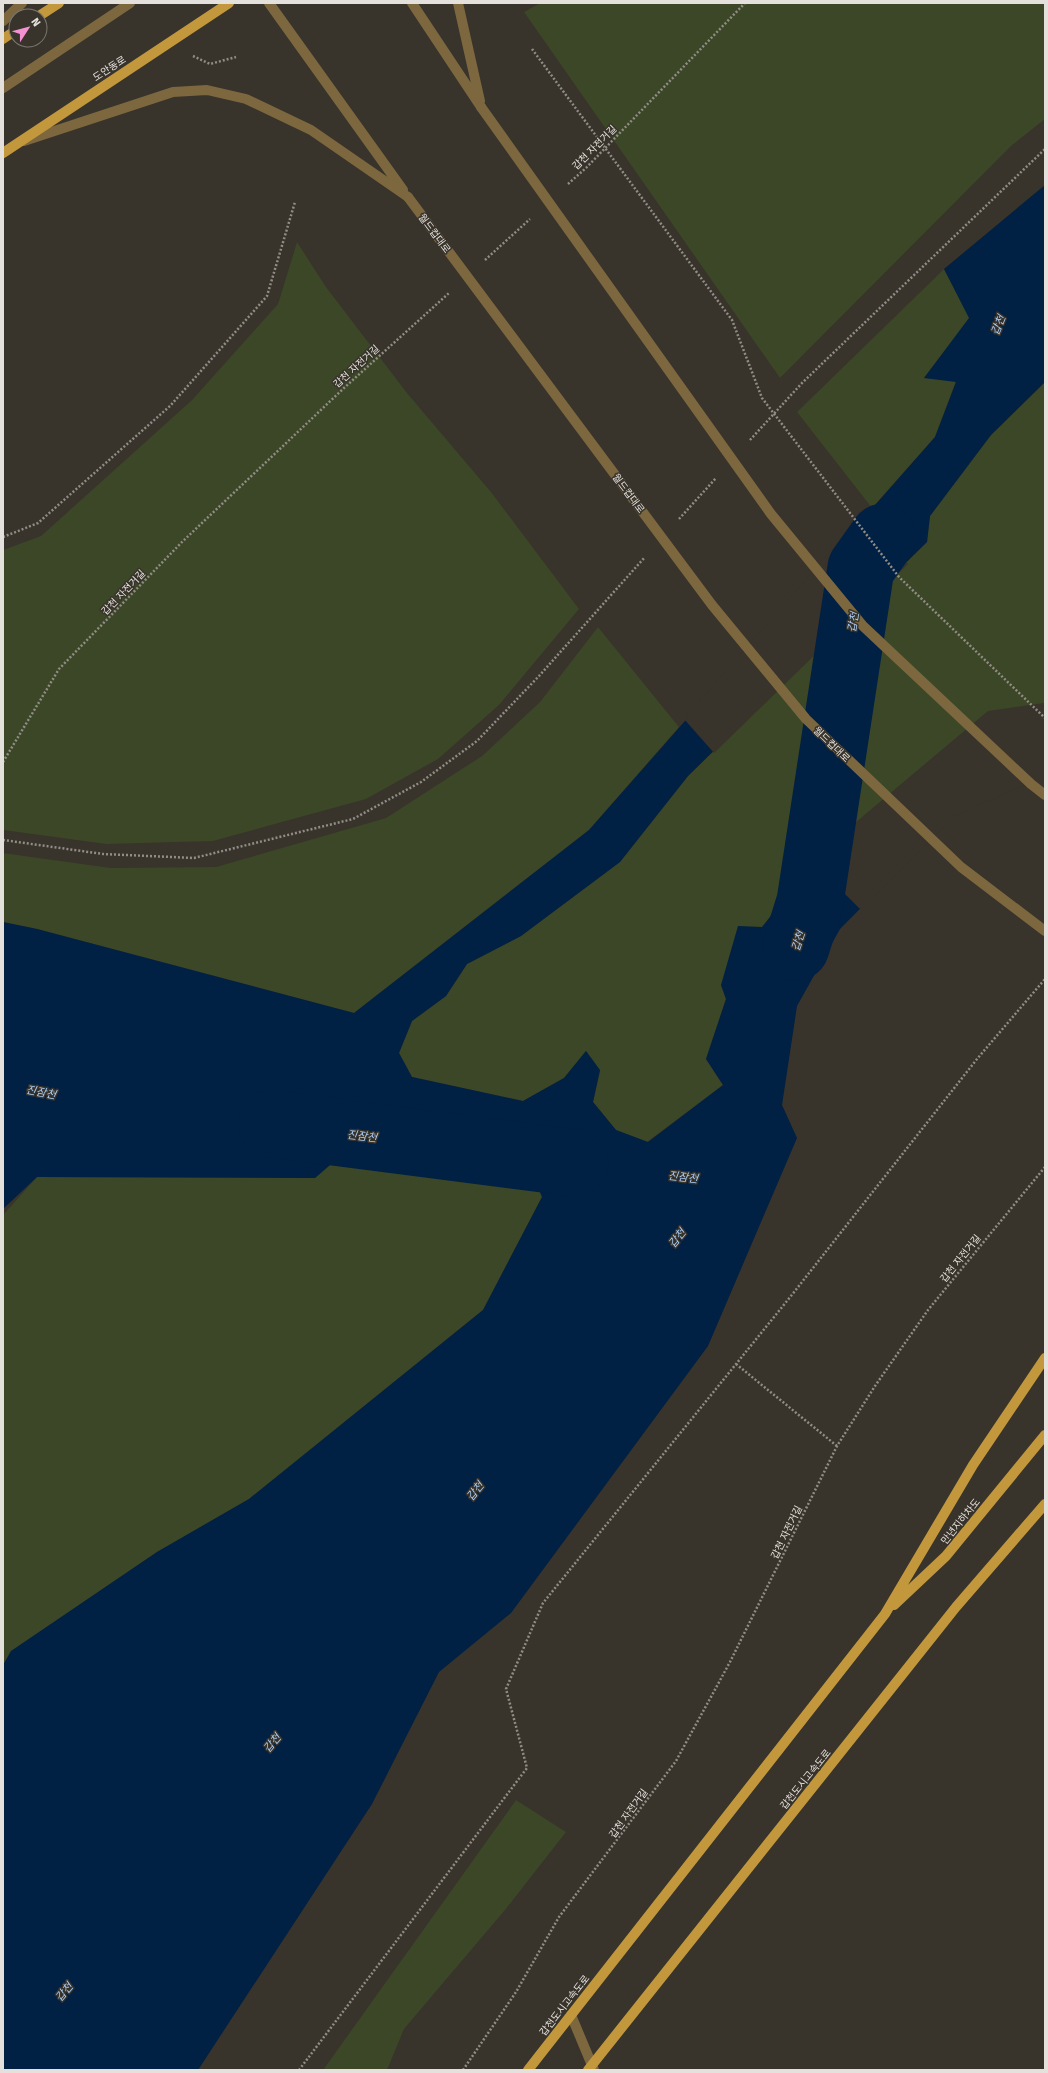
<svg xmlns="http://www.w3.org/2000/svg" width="1048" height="2073" font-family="'Fira Sans','Noto Sans KR',sans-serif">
<rect width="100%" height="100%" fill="#38332b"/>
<!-- green -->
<path fill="#3b4726" d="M540,3H1045V119L1011,146L780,378L524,12Z
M297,242L326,287L407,393L491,492L579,609L499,705L438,759L366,799L213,841L106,844L3,830V550L41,536L192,400L278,304Z
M944,269L970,318L924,378L956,381L935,437L872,508L797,412Z
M1045,382V704L781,903L721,985L726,999L706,1059L723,1085L647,1142L616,1130L593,1102L600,1071L586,1051L564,1078L523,1101L412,1077L399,1053L412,1021L446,996L467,964L521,936L620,862L688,776L927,542L930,516L991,435Z
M598,627L679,727L589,830L354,1013L37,929L3,922V853L111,868L216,867L386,818L482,756L540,702Z
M390,1113L532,1172L542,1197L483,1310L249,1499L157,1552L12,1651L3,1665V1215L37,1177L315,1178Z
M516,1800L566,1832L505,1910L404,2029L387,2070H323Z"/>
<!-- water -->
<path fill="#002044" d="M1045,185V382L991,435L930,516L927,542L688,776L620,862L521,936L467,964L446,996L412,1021L399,1053L412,1077L523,1101L564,1078L586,1051L600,1070L593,1102L616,1130L648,1142L723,1085L706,1059L726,999L721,985L738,926L762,927L781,903L799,873L989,712L953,815L840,929L797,1006L782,1105L797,1138L708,1346L511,1613L439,1672L372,1804L198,2070H3V1665L11,1651L157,1552L249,1499L483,1310L542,1197L532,1172L390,1113L315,1178L37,1177L3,1209V922L37,929L354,1013L589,830L935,437L956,382L924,378L969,318L944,269Z"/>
<!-- pier -->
<path fill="#38332b" d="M862,515L908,564L714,753L684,719Z
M1044,703L1045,776L954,816L861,910L811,860L988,711Z"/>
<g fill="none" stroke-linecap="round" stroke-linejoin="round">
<!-- river -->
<path stroke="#002044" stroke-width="67" d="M796,947L810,902L861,568L883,537
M272,1124L575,1163"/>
<!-- path -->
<path stroke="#918d86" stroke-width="2.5" stroke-dasharray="2 2" stroke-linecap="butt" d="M193,56L210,64L236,57
M568,184L586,168L745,3
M485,260L530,219
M750,440L802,383L1045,149
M679,519L716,478
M3,537L38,523L170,406L267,296L295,202
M3,762L59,669L182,542L344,388L449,293
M3,840L103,854L194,858L353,819L421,782L477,741L539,676L645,557
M736,1364L837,1446
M299,2070L527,1768L506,1689L543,1603L791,1296L977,1059L1045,979
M463,2070L516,1992L559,1917L676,1761L730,1662L837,1446L875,1386L928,1310L1045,1167"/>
<!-- minor -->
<path stroke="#7c673f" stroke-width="10" d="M269,3L403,190
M412,3L481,107
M458,3L480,101
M3,21L22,3
M3,88L130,3
M24,141L173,92L207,90L246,99L311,130L408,197
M571,2015L594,2070"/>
<!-- major -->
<path stroke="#c3983d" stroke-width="10" d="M39,16L59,3
M3,39L16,30
M3,153L229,3
M894,1605L946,1556L1045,1435
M528,2070L885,1614L973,1465L1045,1358
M588,2070L956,1607L1045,1504"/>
<!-- path-bridge -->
<path stroke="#918d86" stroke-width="2.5" stroke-dasharray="2 2" stroke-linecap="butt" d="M532,49L732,320L762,398L899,577L1045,718"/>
<!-- minor-bridge -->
<path stroke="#7c673f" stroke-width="10" d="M481,107L771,514L863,626L1031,784L1045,795
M408,197L712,605L806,719L961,867L1045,931"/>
</g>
<g text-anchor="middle" stroke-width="3" stroke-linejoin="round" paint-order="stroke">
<!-- street labels -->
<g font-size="10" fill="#e4e1dc" stroke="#38332b">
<text transform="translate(109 68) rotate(-33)" y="4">도안동로</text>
<text transform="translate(594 147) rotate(-45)" y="4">갑천 자전거길</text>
<text transform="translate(435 233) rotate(53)" y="4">월드컵대로</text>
<text transform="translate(356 366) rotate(-42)" y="4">갑천 자전거길</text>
<text transform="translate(629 493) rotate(53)" y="4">월드컵대로</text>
<text transform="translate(123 592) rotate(-46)" y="4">갑천 자전거길</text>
<text transform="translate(832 744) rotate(44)" y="4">월드컵대로</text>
<text transform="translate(960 1258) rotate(-51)" y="4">갑천 자전거길</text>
<text transform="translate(960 1521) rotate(-51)" y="4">만년지하차도</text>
<text transform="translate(786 1532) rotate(-64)" y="4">갑천 자전거길</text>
<text transform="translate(805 1779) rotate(-51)" y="4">갑천도시고속도로</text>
<text transform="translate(628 1813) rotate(-54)" y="4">갑천 자전거길</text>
<text transform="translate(564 2005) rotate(-52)" y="4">갑천도시고속도로</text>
</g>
<!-- water labels -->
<g font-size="11" font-style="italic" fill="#accef5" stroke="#38332b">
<text transform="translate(998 325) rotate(-68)" y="4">갑천</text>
<text transform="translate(853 622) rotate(-81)" y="4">갑천</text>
<text transform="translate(798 941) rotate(-72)" y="4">갑천</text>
<text transform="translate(41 1092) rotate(11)" y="4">진잠천</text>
<text transform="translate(362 1136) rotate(7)" y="4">진잠천</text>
<text transform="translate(683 1177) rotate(7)" y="4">진잠천</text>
<text transform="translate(677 1238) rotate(-51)" y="4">갑천</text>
<text transform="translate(475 1491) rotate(-51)" y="4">갑천</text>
<text transform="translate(272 1743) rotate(-50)" y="4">갑천</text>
<text transform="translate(64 1992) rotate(-50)" y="4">갑천</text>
</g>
</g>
<!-- border -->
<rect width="1048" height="2073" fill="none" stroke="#e4e1dc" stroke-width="8"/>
<!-- north arrow -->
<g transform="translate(28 28) rotate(54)"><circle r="19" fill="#38332b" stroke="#7d7972"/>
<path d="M0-3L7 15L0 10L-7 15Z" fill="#f491d3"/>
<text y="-6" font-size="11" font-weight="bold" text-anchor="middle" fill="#e4e1dc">N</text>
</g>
</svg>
